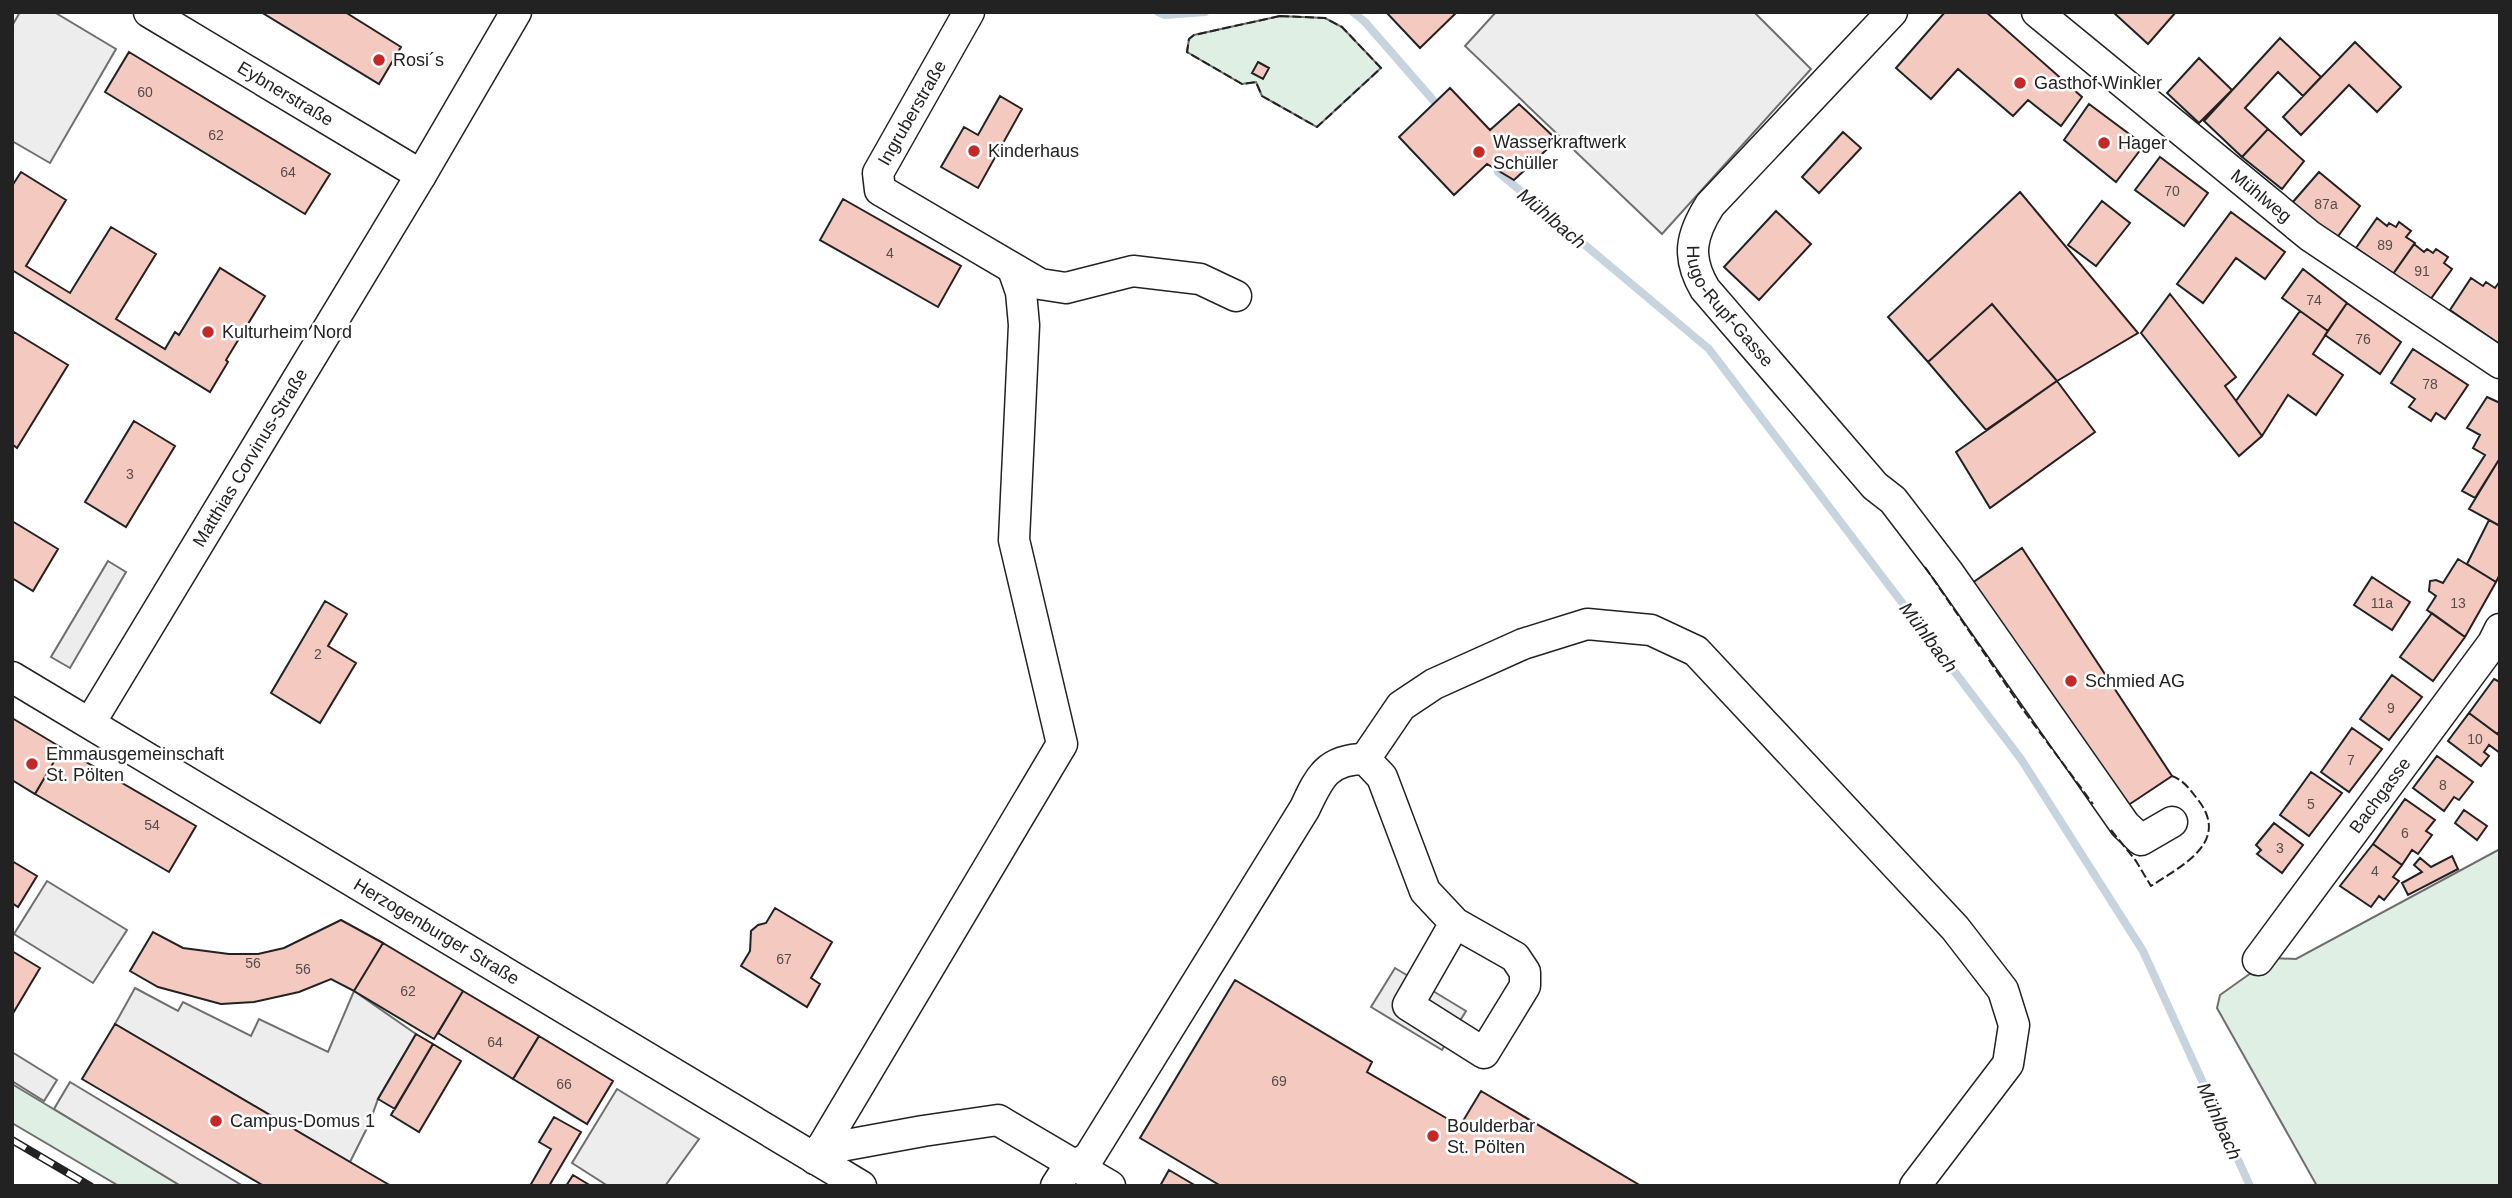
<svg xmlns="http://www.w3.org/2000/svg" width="2512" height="1198" font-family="Helvetica,sans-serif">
<rect width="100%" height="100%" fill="#fff"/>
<!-- green -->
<path fill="#e0efe3" stroke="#6f6f6f" stroke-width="2" d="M1280,16L1325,18L1342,27L1381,68L1317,127L1262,96L1256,82L1242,84L1187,52L1189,39L1194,35Z
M2500,849V1186H2317L2217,1008L2220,995L2272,958L2296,959Z
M12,1084L181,1186H119L12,1123Z"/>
<!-- parking -->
<path fill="#ededed" stroke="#6f6f6f" stroke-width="2" d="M20,12H54L116,49L50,163L12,141V26Z
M1496,12H1754L1811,69L1662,234L1465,46Z
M108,561L126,572L70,668L51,657Z
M47,881L127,930L93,983L14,934Z
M1395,968L1466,1011L1442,1050L1371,1007Z
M135,988L178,1011L183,1002L251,1036L259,1019L328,1052L354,991L416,1034L378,1099L369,1124L350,1162L115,1024Z
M12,1052L57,1080L44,1101L12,1081Z
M70,1082L243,1186H181L54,1109Z
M617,1089L699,1139L665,1186H608L572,1163Z"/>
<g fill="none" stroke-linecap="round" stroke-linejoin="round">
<!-- stream -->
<path stroke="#c7d3dd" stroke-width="8" d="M1158,12L1165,15L1205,12
M1353,12L1365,22L1433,100
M1498,172L1709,349L2021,759L2143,951L2250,1186"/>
</g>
<!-- building -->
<path fill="#f3c9c0" stroke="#222" stroke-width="2" d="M261,12H345L401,47L379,84Z
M1386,12H1457L1420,48Z
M1945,12H1986L2082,97L2061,126L2028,100L2013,116L1958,69L1931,99L1896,68Z
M2113,12H2176L2148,44Z
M2280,38L2321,77L2303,96L2278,72L2245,108L2268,129L2242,157L2204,121Z
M2355,42L2401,87L2377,112L2349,85L2301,135L2283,117Z
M129,52L330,174L305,214L105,92Z
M2199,58L2232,90L2199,123L2167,93Z
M1258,62L1269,68L1263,79L1252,73Z
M1450,88L1490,130L1519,104L1557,140L1514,180L1487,164L1454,195L1399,137Z
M1000,96L1022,109L978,188L941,167L964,127L978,135Z
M2089,104L2144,145L2116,182L2064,140Z
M2268,129L2304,161L2282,189L2242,157Z
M1843,132L1861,148L1819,193L1802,177Z
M2160,157L2208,193L2184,226L2135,190Z
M21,172L66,200L26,266L70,293L111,227L156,254L116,319L165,349L175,332L179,335L220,268L265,296L226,360L228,362L210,392L12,270V186Z
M2319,172L2360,206L2336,239L2292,203Z
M2020,192L2138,333L2057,381L1992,304L1928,362L1888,317Z
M843,199L961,266L938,307L820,240Z
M2102,201L2130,223L2096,266L2068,245Z
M1776,211L1811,244L1759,300L1724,267Z
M2231,212L2285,252L2265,279L2236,258L2203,303L2177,284Z
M2377,218L2387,226L2389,223L2396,227L2399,222L2411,231L2406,237L2415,243L2393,274L2356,248Z
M2414,244L2424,252L2427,249L2433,253L2436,249L2448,257L2444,263L2452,269L2430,300L2393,274Z
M2303,269L2347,303L2328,331L2282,298Z
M2471,278L2483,286L2486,282L2495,288L2500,281V340L2498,343L2450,310Z
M2170,294L2236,377L2225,386L2262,436L2239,456L2141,333Z
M2347,303L2401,342L2380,374L2325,335Z
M1992,304L2057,381L1986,430L1928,362Z
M2300,311L2328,331L2313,354L2343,375L2316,415L2288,395L2262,436L2236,401Z
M14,332L68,365L17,448L12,444V336Z
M2413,349L2468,385L2445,419L2436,413L2431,421L2409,407L2415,399L2391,383Z
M2057,381L2095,432L1990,508L1956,452Z
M2487,397L2500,403V458L2475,498L2462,491L2485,455L2473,448L2480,435L2467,428Z
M134,421L175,446L126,527L85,502Z
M2500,458V526L2469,509Z
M2489,520L2500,526V574L2496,582L2467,564Z
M12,521L58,549L33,591L12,578Z
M2022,548L2172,776L2127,806L1968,586Z
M2458,559L2496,582L2465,637L2427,610L2436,596L2429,591L2430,581L2436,580L2443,583Z
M2372,577L2410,602L2392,630L2354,605Z
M325,601L347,614L328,646L356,663L320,723L271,693Z
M2432,613L2465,637L2433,681L2400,657Z
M2392,675L2422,697L2389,740L2360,719Z
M2494,679L2500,682V731L2497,734L2469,713Z
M2469,713L2500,736V753L2489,745L2484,752L2489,756L2481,766L2448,741Z
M12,718L62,748L35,794L12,780Z
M2352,728L2382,749L2349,792L2321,772Z
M62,748L196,826L169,872L35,794Z
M2437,756L2473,782L2459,800L2454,797L2444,811L2413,788Z
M2311,772L2342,793L2309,836L2280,815Z
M2405,799L2435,820L2426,831L2432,835L2418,854L2412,850L2402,865L2373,844Z
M2464,810L2487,826L2477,840L2455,823Z
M2274,823L2303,845L2282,873L2257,854L2261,850L2256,845Z
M2373,844L2402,865L2393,877L2399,881L2384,900L2379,896L2371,907L2340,886Z
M2452,856L2458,869L2408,895L2402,883L2422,872L2414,865L2420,858L2431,867Z
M12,861L37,876L18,907L12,903Z
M775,908L832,942L811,978L820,984L807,1007L741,966L750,951L751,931L758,925L766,923Z
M341,920L383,943L354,991L331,979L299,992L254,1002L221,1004L158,987L130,971L153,932L183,948L229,954H258L284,948Z
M383,943L463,991L434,1039L354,991Z
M12,951L40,968L12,1015Z
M1235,980L1372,1062L1367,1072L1460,1126L1481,1091L1641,1186H1221L1140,1138Z
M463,991L539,1036L513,1079L438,1033Z
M115,1024L350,1162L391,1186H264L82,1079Z
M416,1034L433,1044L395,1109L378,1099Z
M539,1036L613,1081L587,1124L513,1079Z
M433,1044L461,1061L419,1132L391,1115Z
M554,1117L581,1132L549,1186H530L551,1149L539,1142Z
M1169,1170L1196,1186H1160Z
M573,1175L591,1186H566Z"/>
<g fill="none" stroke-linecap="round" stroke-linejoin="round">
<defs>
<g id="minor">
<path id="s1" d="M149,12L421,175"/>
<path d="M969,12L878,173L880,190L1040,284L1066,288L1133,271L1200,279L1236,296"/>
<path id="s2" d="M1892,12L1710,205C1691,235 1686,257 1705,289L1875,486L1893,500L1948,572L2125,825L2141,840L2172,822"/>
<path id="s3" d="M2037,12L2310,236L2500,363"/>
<path id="s4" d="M12,677L861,1186"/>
<path id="s5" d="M90,723L421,175L516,12"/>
<path d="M1365,759L1401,706L1434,684L1523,644L1587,624L1651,630L1696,651L1955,928L2003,990L2014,1025L2008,1064L1915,1186"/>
<path id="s6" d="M2258,960L2493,643L2500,629"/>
<path d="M819,1150L923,1131L998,1120L1110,1186"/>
<path d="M815,1159L1062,744L1014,540L1024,325L1021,292L1013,269"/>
<path d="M1056,1186L1065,1172L1089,1157L1305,808C1319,778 1327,759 1365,759L1382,777L1425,891L1455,923L1515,957L1525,972V986L1484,1053L1408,1005L1455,923"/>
</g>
</defs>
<!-- minor casing -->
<use href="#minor" stroke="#222" stroke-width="33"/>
<!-- minor -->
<use href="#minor" stroke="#fff" stroke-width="30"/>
<defs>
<path id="rail" d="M12,1140L90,1186"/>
</defs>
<!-- rail casing -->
<use href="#rail" stroke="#222" stroke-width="8"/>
<!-- rail -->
<use href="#rail" stroke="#fff" stroke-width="5" stroke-dasharray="16" stroke-linecap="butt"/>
<!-- fence -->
<path stroke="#222" stroke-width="2" stroke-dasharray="9 3.5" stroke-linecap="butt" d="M1280,16L1325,18L1342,27L1381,68L1317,127L1262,96L1256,82L1242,84L1187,52L1189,39L1194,35Z
M1925,567L2024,711L2093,804
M2111,830L2136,861L2151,886C2181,866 2230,843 2199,801C2190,790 2185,781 2172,776"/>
</g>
<!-- markers -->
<g fill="#c62828" stroke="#fff" stroke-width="2.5">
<circle cx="379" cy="60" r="7"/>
<circle cx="2020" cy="83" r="7"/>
<circle cx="2104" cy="143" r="7"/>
<circle cx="974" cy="151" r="7"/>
<circle cx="1479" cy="152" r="7"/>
<circle cx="208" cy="332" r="7"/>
<circle cx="2071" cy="681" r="7"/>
<circle cx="32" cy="764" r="7"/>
<circle cx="216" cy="1121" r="7"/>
<circle cx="1433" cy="1136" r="7"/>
</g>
<g text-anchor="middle" stroke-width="5" stroke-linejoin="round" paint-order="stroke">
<!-- number labels -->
<g font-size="14" fill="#564c4a">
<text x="145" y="97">60</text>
<text x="216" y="140">62</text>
<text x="288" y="177">64</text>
<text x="2172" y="196">70</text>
<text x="2326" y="209">87a</text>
<text x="2385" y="250">89</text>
<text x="890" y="258">4</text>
<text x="2422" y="276">91</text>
<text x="2314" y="305">74</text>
<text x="2363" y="344">76</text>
<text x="2430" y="389">78</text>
<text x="130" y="479">3</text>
<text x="2382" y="608">11a</text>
<text x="2458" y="608">13</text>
<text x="318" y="659">2</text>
<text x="2391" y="713">9</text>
<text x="2475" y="744">10</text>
<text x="2351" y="765">7</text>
<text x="2443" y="790">8</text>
<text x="2311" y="809">5</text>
<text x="152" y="830">54</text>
<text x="2405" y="838">6</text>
<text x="2280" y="853">3</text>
<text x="2375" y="876">4</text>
<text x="784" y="964">67</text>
<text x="253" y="968">56</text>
<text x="303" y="974">56</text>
<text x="408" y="996">62</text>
<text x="495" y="1047">64</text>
<text x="1279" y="1086">69</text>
<text x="564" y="1089">66</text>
</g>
<!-- poi labels -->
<g font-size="18" fill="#222" stroke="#fff" text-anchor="start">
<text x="393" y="66">Rosi´s</text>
<text x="2034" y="89">Gasthof Winkler</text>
<text x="1493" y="148">Wasserkraftwerk<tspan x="1493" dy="21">Schüller</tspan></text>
<text x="2118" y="149">Hager</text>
<text x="988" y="157">Kinderhaus</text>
<text x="222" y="338">Kulturheim Nord</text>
<text x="2085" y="687">Schmied AG</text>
<text x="46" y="760">Emmausgemeinschaft<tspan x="46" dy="21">St. Pölten</tspan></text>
<text x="230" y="1127">Campus-Domus 1</text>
<text x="1447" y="1132">Boulderbar<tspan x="1447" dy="21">St. Pölten</tspan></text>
</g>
<!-- street labels -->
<g font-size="18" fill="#222" stroke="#fff">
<text dy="6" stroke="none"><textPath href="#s1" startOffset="159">Eybnerstraße</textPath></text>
<text transform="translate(912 113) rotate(-60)" y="6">Ingruberstraße</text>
<text dy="6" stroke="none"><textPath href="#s3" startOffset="290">Mühlweg</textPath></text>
<text dy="6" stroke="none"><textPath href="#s2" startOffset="382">Hugo-Rupf-Gasse</textPath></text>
<text dy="6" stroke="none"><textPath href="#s5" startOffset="310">Matthias Corvinus-Straße</textPath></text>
<text dy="6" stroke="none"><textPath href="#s6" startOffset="205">Bachgasse</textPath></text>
<text dy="6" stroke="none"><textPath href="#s4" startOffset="495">Herzogenburger Straße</textPath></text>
</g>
<!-- water labels -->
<g font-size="19" font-style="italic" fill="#222" stroke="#fff">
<text transform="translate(1552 218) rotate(40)" y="7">Mühlbach</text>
<text transform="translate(1929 637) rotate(53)" y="7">Mühlbach</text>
<text transform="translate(2220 1121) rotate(66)" y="7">Mühlbach</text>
</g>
</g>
<!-- border -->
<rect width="2512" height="1198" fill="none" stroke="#222222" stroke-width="28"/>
</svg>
